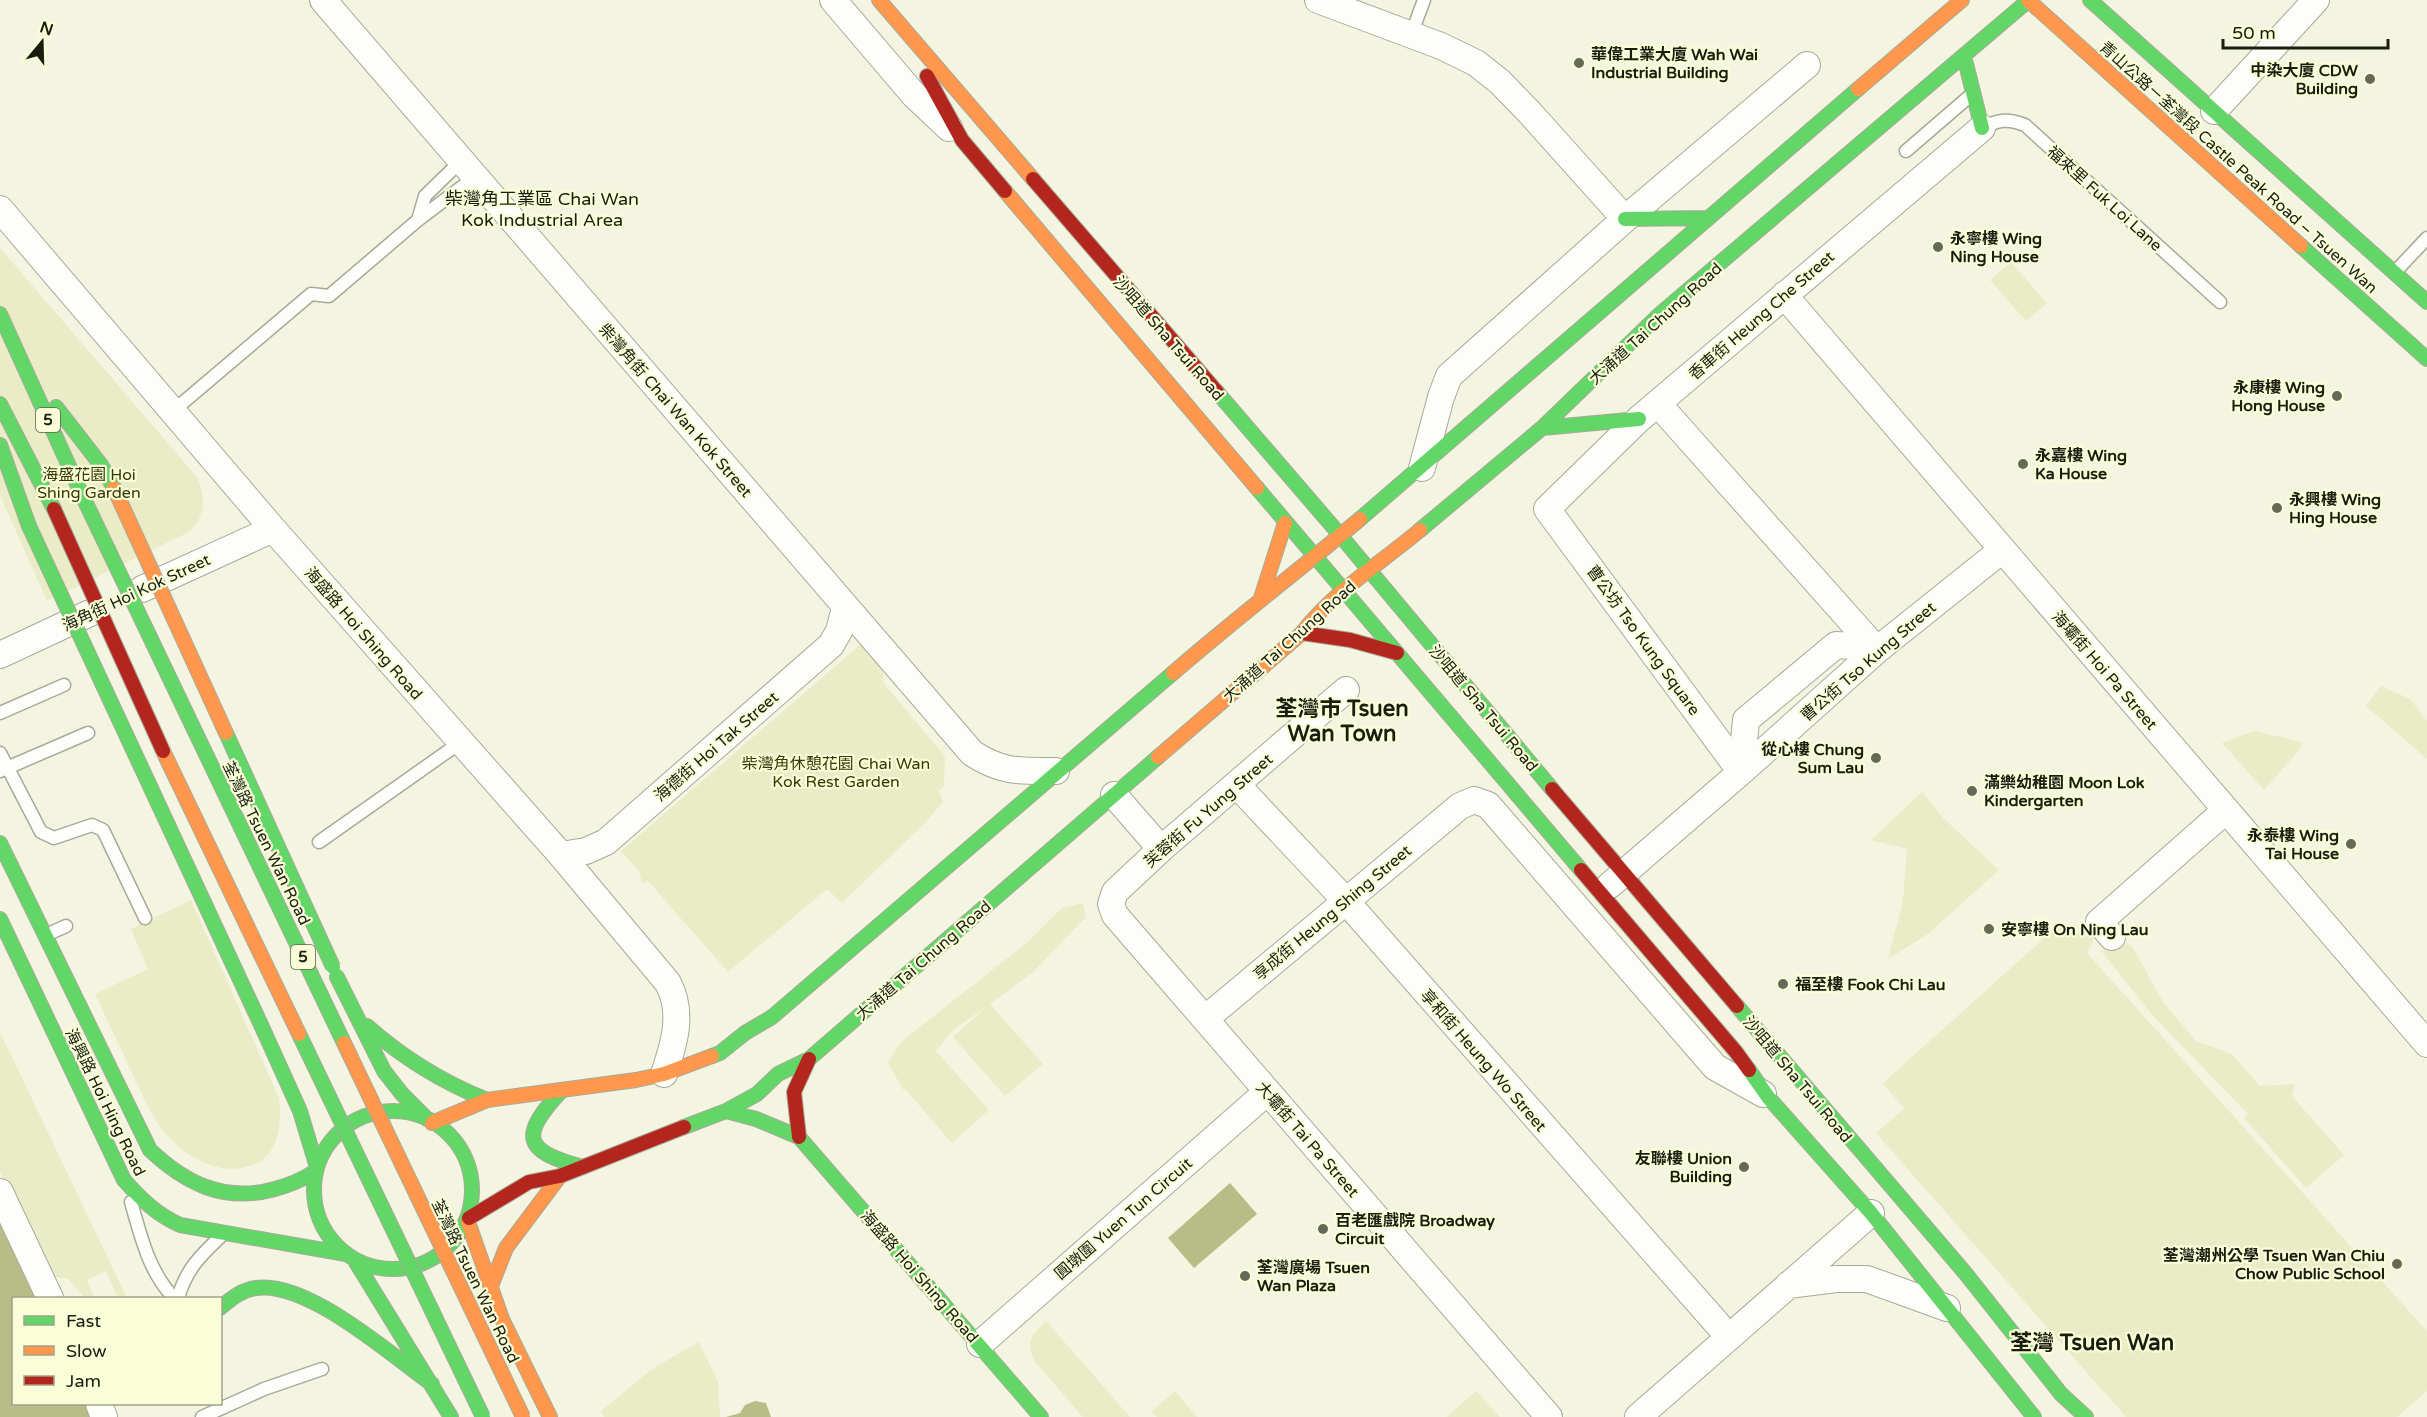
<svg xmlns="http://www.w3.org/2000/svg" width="2427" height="1417" font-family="'Varela Round','Noto Sans TC',sans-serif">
<rect width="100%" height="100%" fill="#f3f5e0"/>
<!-- green -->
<path fill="#e9ecc6" d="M0,248L197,477C206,498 206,515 189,532L47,601L0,495Z
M2011,262L2047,303L2026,321L1990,280Z
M861,644L882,666L884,684L945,756L944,786L939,791L943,802L925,823L842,903L827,889L728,972L648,881L642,883L639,871L621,851Z
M2381,686L2410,699L2427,721V759L2366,706Z
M2254,731L2302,742L2301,748L2264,790L2222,743Z
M1922,792L1943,818L1999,870L1928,934L1888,959L1903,901L1907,849L1871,840Z
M191,900L279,1098C282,1119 280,1152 257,1163C224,1179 187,1159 165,1133C151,1117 143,1095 134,1077C121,1049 108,1022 95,994L148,969L131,929Z
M1083,903L1086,917L1032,973L990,1004L1043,1064L1005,1096L953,1037L987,1006L952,1031L936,1051L989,1110L952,1143L905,1089L903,1090L888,1062L902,1041L1028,942L1062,908Z
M2061,923L2073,937L2086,926L2096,930L2091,947L2086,952L2427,1331V1391L2397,1417H2126L1876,1133L1904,1109L1883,1083Z
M2113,938L2132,946L2163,1002L2196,1041L2232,1054L2260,1086L2295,1084L2292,1096L2344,1155L2306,1188L2244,1118L2248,1114L2153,1016L2102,952Z
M0,1032L127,1298H118L106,1271L87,1280L94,1298H85L68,1279L56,1277L50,1273L7,1195L0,1170Z
M1046,1321L1130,1417H1083L1035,1362C1025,1343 1031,1334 1046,1321Z
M699,1342L718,1382L720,1417H604L601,1411L652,1369Z
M1175,1391L1196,1416L1198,1417H1157L1152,1411Z
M1476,1391L1500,1417H1447Z"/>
<!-- water -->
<path fill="#b8bc86" d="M1230,1183L1257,1214L1194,1268L1168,1238Z
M0,1209L43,1298H14V1404H93L99,1417H0Z
M755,1401L766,1403L771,1417H726L740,1413L745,1405Z"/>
<!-- pier -->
<path fill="#f3f5e0" d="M1885,24L1945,96L1897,141L1899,144L1064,875L1061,873L804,1103L735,1020L1297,513L1441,397Z"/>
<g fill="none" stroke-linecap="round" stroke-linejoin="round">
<defs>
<path id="lane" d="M1411,35L1424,0
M1983,127C1999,120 2008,118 2025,125L2220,302
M1906,151L1971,95
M418,220L425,196L461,161
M2395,272L2427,238
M173,411L311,294L329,296L418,220L475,177
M0,713L64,685
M0,753L41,832L54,838L92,825L103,830L145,918
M0,771L88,733
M319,842L461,742
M46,935L66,926
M131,1202C141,1237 149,1272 174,1298
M178,1298C186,1270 199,1257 220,1237
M202,1417L264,1389L322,1369"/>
<path id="street" d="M323,0L972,753C1002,773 1021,771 1056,771
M833,0L914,95L949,128
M1318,0L1441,46L1476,63L1500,82L1530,113L1625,219
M2214,111L2316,0
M0,209L273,529L561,855L668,983C684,1013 674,1044 664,1074
M1784,295L2427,1044
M1667,414L1877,650
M1422,468L1441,397L1449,376L1625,219L1807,65
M142,589L273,529
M0,655L90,613
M1346,690L1161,849L1115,892L1111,904L1115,915L1549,1417
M1741,772L1547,509L1639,419L1982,128
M1741,772L1746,720L1836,645L1856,646L1877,650
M1237,785L1345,900L1728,1336
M1114,795L1161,849
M561,855L586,851L606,842L831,645L839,631L845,608
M1610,885L1741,772L1877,650L2002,550
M2112,937L2099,922L2225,811
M1205,1019L1460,806L1474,800L1488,805L1715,1067L1763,1094
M0,1192L50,1298
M1788,1285L1836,1279H1867L1947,1308
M980,1344L1267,1092
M99,1404L104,1417
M1638,1417L1871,1213"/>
<path id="fast" d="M2090,0L2427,302
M1964,56L1982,128
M1625,219L1708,218
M2301,246L2427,359
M0,314L83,497
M1217,392L1340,535L1552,789
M0,404L54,509
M56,407L101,465L114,488
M1542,428L1639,419
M0,445L29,526
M1257,488L1581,870
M1360,519L1858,89
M1420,530L1542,428L1660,314L2029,0
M0,843L150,1150C185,1183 223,1202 271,1190C287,1186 301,1181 314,1172
M0,919L124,1180C142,1200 156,1214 180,1225L346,1254
M337,977L384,1071L402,1094L427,1119
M1737,1006L1966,1274L2061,1394L2086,1417
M367,1026C403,1058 442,1082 487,1100
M262,1027L300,1111L316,1164
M712,1056L720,1053L745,1033L772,1017L1173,673
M1749,1070L1768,1097L1871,1213L2034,1417
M562,1090C521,1134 520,1151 583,1167
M726,1111L756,1119L799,1137L1041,1417
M314 1190a79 79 0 1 1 158 0a79 79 0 1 1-158 0Z
M684,1127L726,1111L757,1094L778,1074L809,1059L1158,757
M354,1259L451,1417
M220,1308C231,1299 241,1290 256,1288C307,1280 391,1355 432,1384"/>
<path id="slow" d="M879,0L1033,179
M2028,0L2301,246
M1858,89L1962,0
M1005,191L1257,488
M1261,598L1285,523
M1173,673C1234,620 1298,571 1360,519
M1158,757L1302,633C1334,591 1380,564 1420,530
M432,1123L487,1100L636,1080L664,1074L712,1056
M468,1222L502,1319L550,1417
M491,1286L506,1248L560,1176"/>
<path id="jam" d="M927,76L962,140L1005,191
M1033,179L1217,392
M1302,633L1350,640L1397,653
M1552,789L1737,1006
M1581,870L1736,1052L1749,1070
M799,1137L794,1092L809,1059
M469,1218L529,1182L560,1176L684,1127"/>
</defs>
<!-- lane casing -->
<use href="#lane" stroke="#a8a99a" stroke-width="15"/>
<!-- street casing -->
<use href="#street" stroke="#a8a99a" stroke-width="28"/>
<!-- fast casing -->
<use href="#fast" stroke="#a8a99a" stroke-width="16"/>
<!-- slow casing -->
<use href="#slow" stroke="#a8a99a" stroke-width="16"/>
<!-- jam casing -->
<use href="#jam" stroke="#a8a99a" stroke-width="16"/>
<!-- lane -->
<use href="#lane" stroke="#fdfefa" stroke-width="12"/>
<!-- street -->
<use href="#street" stroke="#fdfefa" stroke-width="26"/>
<!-- fast -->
<use href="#fast" stroke="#63d668" stroke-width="14"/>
<!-- slow -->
<use href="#slow" stroke="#ff974d" stroke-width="14"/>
<!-- jam -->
<use href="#jam" stroke="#b3261e" stroke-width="14"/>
<defs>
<path id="fast-bridge" d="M83,497L344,1043
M29,526L262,1027
M226,733L333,967
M299,1034L483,1417"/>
<path id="slow-bridge" d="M114,488L226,733
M163,751L299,1034
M344,1043L523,1417"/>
<path id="jam-bridge" d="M54,509L163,751"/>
</defs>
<!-- fast-bridge casing -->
<use href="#fast-bridge" stroke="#a8a99a" stroke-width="16" stroke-linecap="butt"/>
<!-- slow-bridge casing -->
<use href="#slow-bridge" stroke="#a8a99a" stroke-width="16" stroke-linecap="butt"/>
<!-- jam-bridge casing -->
<use href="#jam-bridge" stroke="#a8a99a" stroke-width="16" stroke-linecap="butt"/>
<!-- fast-bridge -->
<use href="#fast-bridge" stroke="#63d668" stroke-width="14"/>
<!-- slow-bridge -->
<use href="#slow-bridge" stroke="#ff974d" stroke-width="14"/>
<!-- jam-bridge -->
<use href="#jam-bridge" stroke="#b3261e" stroke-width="14"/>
</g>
<!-- markers -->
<g fill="#676958" stroke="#f9fdd8" stroke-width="2">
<circle cx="1579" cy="63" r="6"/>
<circle cx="2370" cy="79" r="6"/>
<circle cx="1938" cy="247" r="6"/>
<circle cx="2337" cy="396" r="6"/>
<circle cx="2023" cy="464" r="6"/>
<circle cx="2277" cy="508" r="6"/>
<circle cx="1876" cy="758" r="6"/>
<circle cx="1972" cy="791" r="6"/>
<circle cx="2351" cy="844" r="6"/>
<circle cx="1989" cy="929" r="6"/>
<circle cx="1783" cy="984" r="6"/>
<circle cx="1744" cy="1167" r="6"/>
<circle cx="1323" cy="1229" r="6"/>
<circle cx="2397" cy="1264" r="6"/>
<circle cx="1245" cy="1276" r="6"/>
</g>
<g text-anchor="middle" stroke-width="4.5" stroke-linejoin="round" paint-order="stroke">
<!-- shield labels -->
<g fill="#f9fdd8" stroke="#5e604b" stroke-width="1.5">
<rect x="36" y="408" width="24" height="24" rx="4.5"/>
<rect x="291" y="945" width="24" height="24" rx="4.5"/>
</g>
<g font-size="15" font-weight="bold" fill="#1b1d0f">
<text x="48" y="425">5</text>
<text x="303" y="962">5</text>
</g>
<!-- poi labels -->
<g font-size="16" font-weight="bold" fill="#1b1d0f" stroke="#f9fdd8" text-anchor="start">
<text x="1591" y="60">華偉工業大廈 Wah Wai<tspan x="1591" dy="18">Industrial Building</tspan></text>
<text x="2358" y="76" text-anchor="end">中染大廈 CDW<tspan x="2358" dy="18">Building</tspan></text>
<text x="1950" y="244">永寧樓 Wing<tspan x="1950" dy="18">Ning House</tspan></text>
<text x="2325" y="393" text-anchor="end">永康樓 Wing<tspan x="2325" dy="18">Hong House</tspan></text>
<text x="2035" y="461">永嘉樓 Wing<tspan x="2035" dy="18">Ka House</tspan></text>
<text x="2289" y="505">永興樓 Wing<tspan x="2289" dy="18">Hing House</tspan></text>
<text x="1864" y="755" text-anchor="end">從心樓 Chung<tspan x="1864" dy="18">Sum Lau</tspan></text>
<text x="1984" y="788">滿樂幼稚園 Moon Lok<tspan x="1984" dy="18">Kindergarten</tspan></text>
<text x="2339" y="841" text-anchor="end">永泰樓 Wing<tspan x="2339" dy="18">Tai House</tspan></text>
<text x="2001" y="935">安寧樓 On Ning Lau</text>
<text x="1795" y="990">福至樓 Fook Chi Lau</text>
<text x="1732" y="1164" text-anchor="end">友聯樓 Union<tspan x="1732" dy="18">Building</tspan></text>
<text x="1335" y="1226">百老匯戲院 Broadway<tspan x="1335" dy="18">Circuit</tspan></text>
<text x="2385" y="1261" text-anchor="end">荃灣潮州公學 Tsuen Wan Chiu<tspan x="2385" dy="18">Chow Public School</tspan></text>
<text x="1257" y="1273">荃灣廣場 Tsuen<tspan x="1257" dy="18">Wan Plaza</tspan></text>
</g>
<!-- street labels -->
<g font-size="16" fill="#1b1d0f" stroke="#f9fdd8">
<text transform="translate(2239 167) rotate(42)" y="6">青山公路－荃灣段 Castle Peak Road – Tsuen Wan</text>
<text transform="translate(2105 198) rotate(42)" y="6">福來里 Fuk Loi Lane</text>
<text transform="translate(1761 315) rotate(-41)" y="6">香車街 Heung Che Street</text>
<text transform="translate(1655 323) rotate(-42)" y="6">大涌道 Tai Chung Road</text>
<text transform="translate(1169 338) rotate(49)" y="6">沙咀道 Sha Tsui Road</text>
<text transform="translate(676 410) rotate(49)" y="6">柴灣角街 Chai Wan Kok Street</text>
<text transform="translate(136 592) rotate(-25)" y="6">海角街 Hoi Kok Street</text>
<text transform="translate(364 633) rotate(49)" y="6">海盛路 Hoi Shing Road</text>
<text transform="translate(1644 640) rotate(54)" y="6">曹公坊 Tso Kung Square</text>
<text transform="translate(1289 641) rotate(-42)" y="6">大涌道 Tai Chung Road</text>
<text transform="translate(1868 661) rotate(-41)" y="6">曹公街 Tso Kung Street</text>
<text transform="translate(2105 670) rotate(49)" y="6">海壩街 Hoi Pa Street</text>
<text transform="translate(1484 708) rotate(50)" y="6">沙咀道 Sha Tsui Road</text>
<text transform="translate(716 746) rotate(-41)" y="6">海德街 Hoi Tak Street</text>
<text transform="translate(1208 810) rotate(-41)" y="6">芙蓉街 Fu Yung Street</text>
<text transform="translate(267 843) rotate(64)" y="6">荃灣路 Tsuen Wan Road</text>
<text transform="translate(1332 912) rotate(-40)" y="6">享成街 Heung Shing Street</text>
<text transform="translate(923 960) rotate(-41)" y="6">大涌道 Tai Chung Road</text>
<text transform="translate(1484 1060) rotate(49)" y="6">享和街 Heung Wo Street</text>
<text transform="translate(1798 1079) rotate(50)" y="6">沙咀道 Sha Tsui Road</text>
<text transform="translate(106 1102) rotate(64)" y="6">海興路 Hoi Hing Road</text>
<text transform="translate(1308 1139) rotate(49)" y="6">大壩街 Tai Pa Street</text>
<text transform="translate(1123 1218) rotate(-41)" y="6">圓墩圍 Yuen Tun Circuit</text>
<text transform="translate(920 1276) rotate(49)" y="6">海盛路 Hoi Shing Road</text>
<text transform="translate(476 1281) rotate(64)" y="6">荃灣路 Tsuen Wan Road</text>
</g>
<!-- park labels -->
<g font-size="16" fill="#353800" stroke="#f9fdd8">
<text x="89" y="480">海盛花園 Hoi<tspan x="89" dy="18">Shing Garden</tspan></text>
<text x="836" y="769">柴灣角休憩花園 Chai Wan<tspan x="836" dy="18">Kok Rest Garden</tspan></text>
</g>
<!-- neighbourhood labels -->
<g font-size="18" fill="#1b1d0f" stroke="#f9fdd8">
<text x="542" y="205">柴灣角工業區 Chai Wan<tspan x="542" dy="21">Kok Industrial Area</tspan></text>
</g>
<!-- district labels -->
<g font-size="22" font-weight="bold" fill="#1b1d0f" stroke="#f9fdd8">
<text x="1342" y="716">荃灣市 Tsuen<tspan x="1342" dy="25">Wan Town</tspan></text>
<text x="2092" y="1350">荃灣 Tsuen Wan</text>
</g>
</g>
<!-- legend -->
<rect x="12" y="1297" width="210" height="108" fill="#f9fdd8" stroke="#a0a388" stroke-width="1.5"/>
<rect x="24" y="1316" width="30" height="9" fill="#63d668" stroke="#a0a388" stroke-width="1.5"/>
<text x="66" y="1327" font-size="18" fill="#1b1d0f">Fast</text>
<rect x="24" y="1346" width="30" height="9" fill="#ff974d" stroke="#a0a388" stroke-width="1.5"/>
<text x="66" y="1357" font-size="18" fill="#1b1d0f">Slow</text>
<rect x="24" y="1376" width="30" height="9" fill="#b3261e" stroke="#a0a388" stroke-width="1.5"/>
<text x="66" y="1387" font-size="18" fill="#1b1d0f">Jam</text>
<!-- north arrow -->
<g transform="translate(42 42) rotate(19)" stroke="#f9fdd8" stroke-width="4.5" paint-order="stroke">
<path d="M0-4.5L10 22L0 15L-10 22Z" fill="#1b1d0f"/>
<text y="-9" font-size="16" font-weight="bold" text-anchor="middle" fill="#1b1d0f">N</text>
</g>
<!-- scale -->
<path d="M2223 39v9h165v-9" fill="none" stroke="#1b1d0f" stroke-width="3"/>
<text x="2232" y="39" font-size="18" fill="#1b1d0f" stroke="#f9fdd8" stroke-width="4.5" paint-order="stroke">50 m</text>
</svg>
